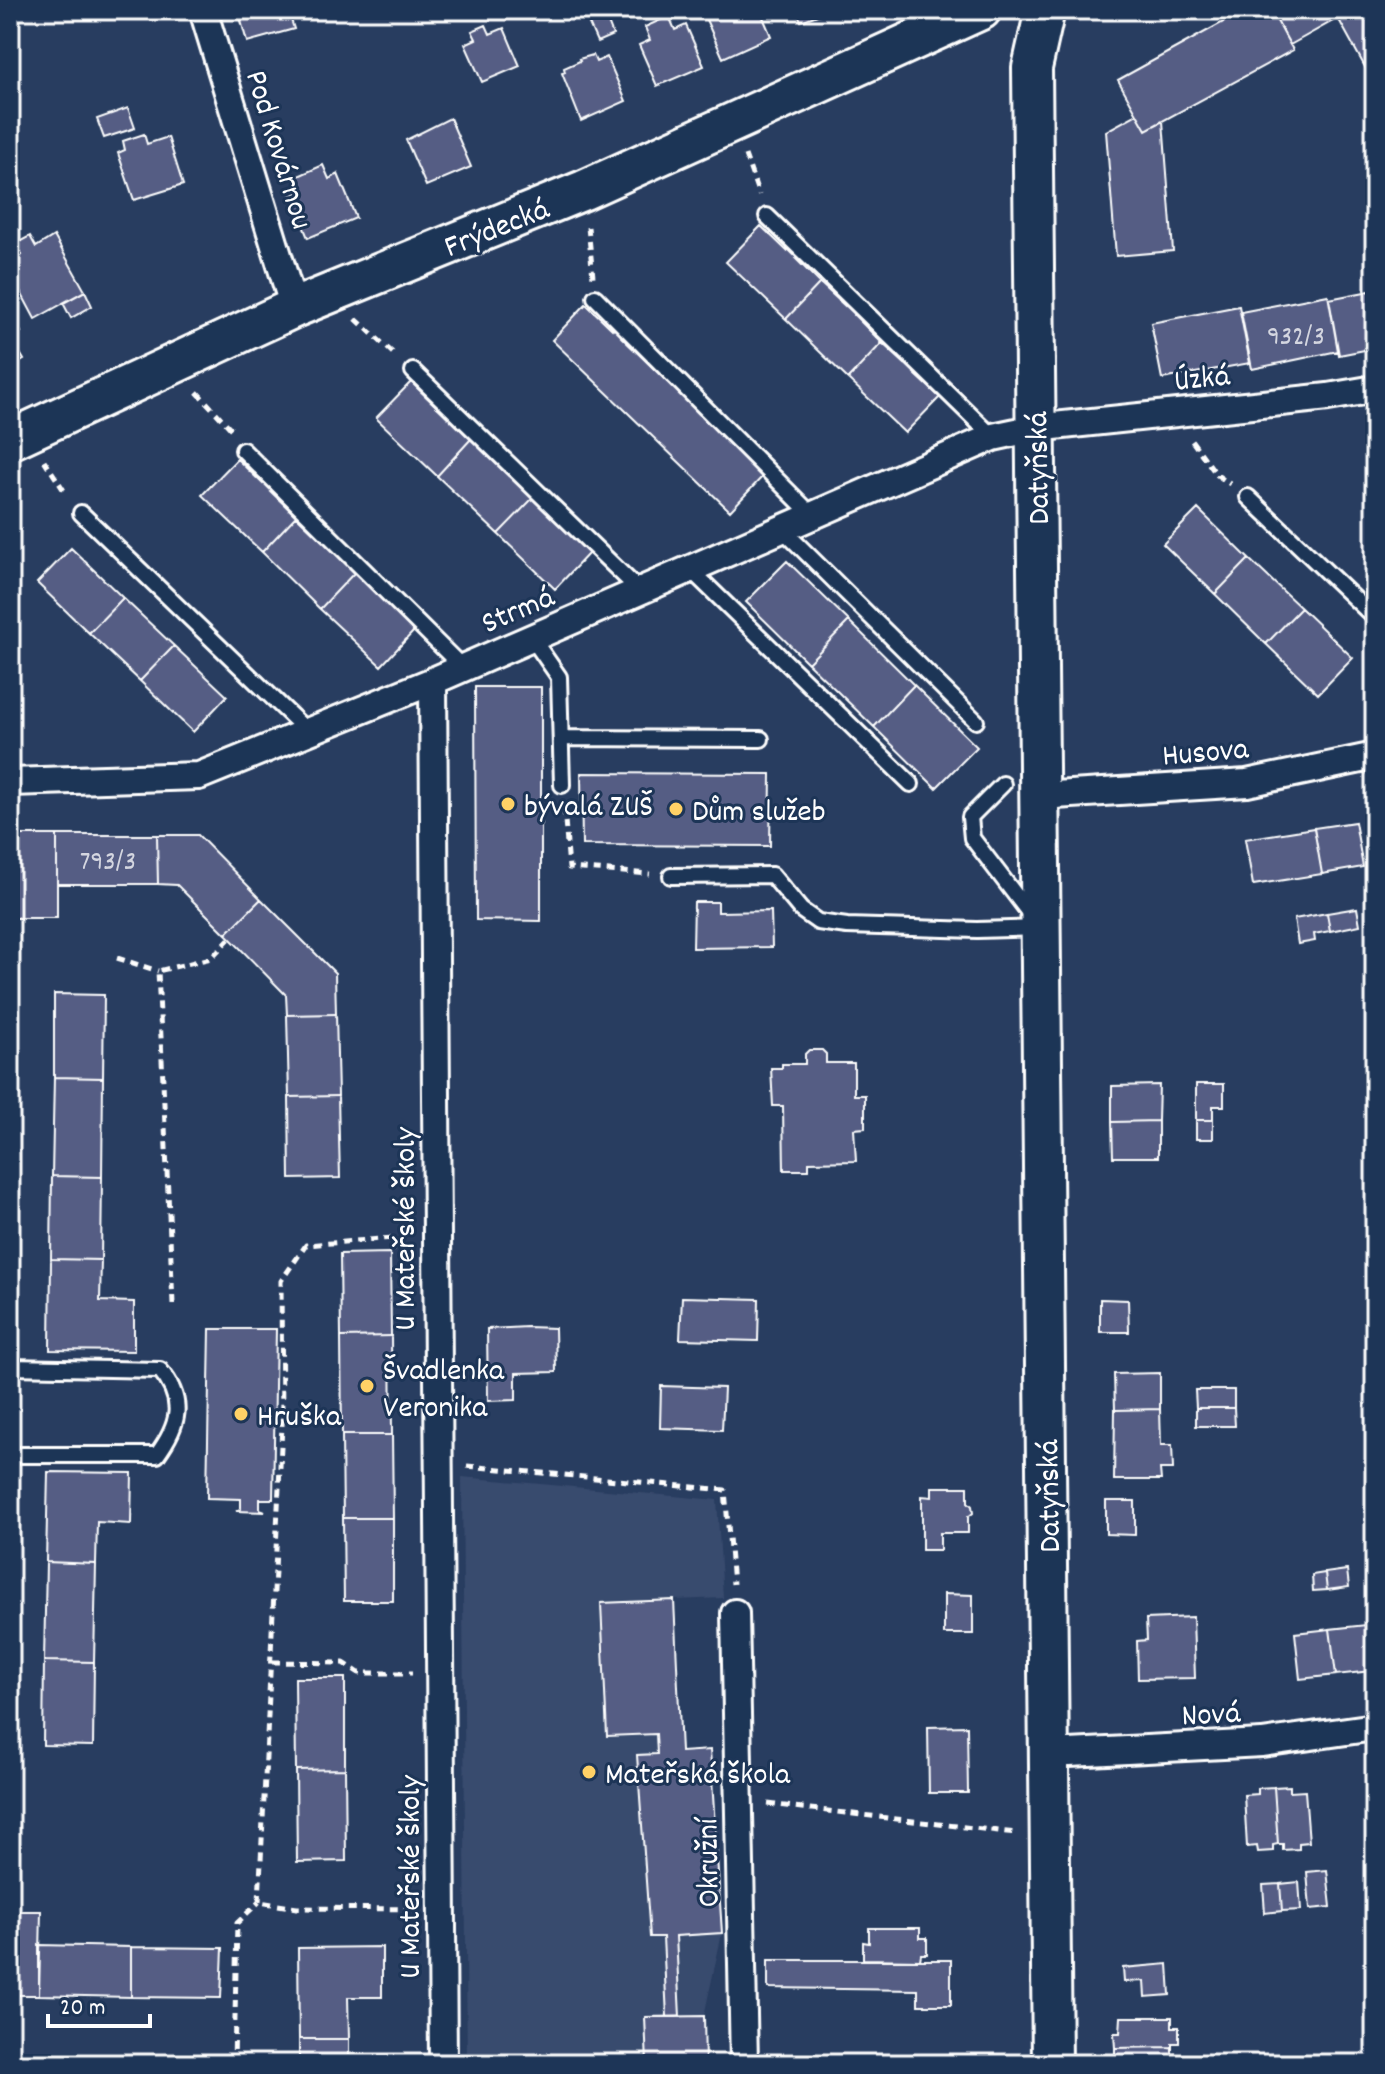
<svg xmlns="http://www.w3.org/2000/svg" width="1385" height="2074" font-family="Dekko,sans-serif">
<rect width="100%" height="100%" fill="#283d60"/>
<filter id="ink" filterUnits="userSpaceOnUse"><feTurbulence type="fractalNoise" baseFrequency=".0125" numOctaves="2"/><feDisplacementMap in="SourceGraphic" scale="16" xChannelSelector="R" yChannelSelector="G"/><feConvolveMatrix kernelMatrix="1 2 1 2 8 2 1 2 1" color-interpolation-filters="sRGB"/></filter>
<g filter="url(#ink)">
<!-- built -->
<path fill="#394b6e" d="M462,1477L717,1500L723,1598L674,1600L681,1752L712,1751L722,1933L704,2016L705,2064H467Z"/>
<!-- building -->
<path fill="#545d84" stroke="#fff" stroke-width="2" d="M238,10H288L294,29L247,42Z
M583,10H603L613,35L597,42Z
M760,10L771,36L723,58L704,15L715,10Z
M796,10H831L801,21Z
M1245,10H1271L1293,50L1146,130L1118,80Z
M1271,10H1334L1338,18L1290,45Z
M1334,10H1375V85L1338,18Z
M669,16L675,30L686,25L704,66L657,86L639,45L650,40L645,27Z
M486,25L490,34L504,28L520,66L482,82L465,44L476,39L472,31Z
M593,55L596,62L607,57L626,101L581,121L562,73L565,72L564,68L580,61L579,59Z
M128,108L135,128L104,138L97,119Z
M1137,114L1146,130L1163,121L1173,251L1116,256L1106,131Z
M450,118L471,167L426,186L406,140Z
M144,134L147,144L168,137L183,185L134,200L118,153L125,150L123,141Z
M323,165L329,179L338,174L356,218L308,238L291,196L302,191L296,177Z
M10,192L19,209L10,214Z
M761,226L787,251L789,248L798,257L796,259L820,283L786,319L726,262Z
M30,236L36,247L54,236L85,291L35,319L10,272V262L22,255L15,244Z
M820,283L845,306L847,304L856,313L854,315L882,343L848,379L786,319Z
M1375,290V348L1339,355L1329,299Z
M85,291L92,306L71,318L63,303Z
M1328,295L1338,351L1252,369L1241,312Z
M586,304L612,329L614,326L623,335L621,337L670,384L672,382L681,391L679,393L764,475L730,511L552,340Z
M1239,306L1250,363L1162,379L1151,323Z
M10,314L21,332L11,338L24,360L10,368Z
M882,343L905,364L907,362L916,370L914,373L940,397L905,433L848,379Z
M411,382L437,407L439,404L448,413L446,415L471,439L437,476L376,418Z
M471,439L495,462L497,460L506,469L504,471L533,498L498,534L437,476Z
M237,459L263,484L265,482L274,490L271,492L296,516L262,552L202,495Z
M533,498L554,519L557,516L566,525L564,528L590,552L555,589L498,534Z
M1198,509L1249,559L1215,594L1163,544Z
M296,516L321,540L323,537L332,546L330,548L355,572L320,609L262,552Z
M71,548L123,598L89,633L37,583Z
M1249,559L1301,608L1266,644L1215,594Z
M787,561L849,621L808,663L746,602Z
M355,572L380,597L382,594L391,603L389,605L415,630L381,666L320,609Z
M123,598L174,646L140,681L89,633Z
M1301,608L1353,658L1318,694L1266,644Z
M849,621L914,685L874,727L808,663Z
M174,646L227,696L193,732L140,681Z
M914,685L977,747L936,788L874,727Z
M475,687H541V921L476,920Z
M581,773L771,774L770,846L582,845Z
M1355,822L1363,867L1322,874L1314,828Z
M1314,828L1322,874L1253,885L1245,839Z
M10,835H57V918H10Z
M57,835H157L158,884H57Z
M157,835H198L261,899L226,934L177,885L158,884Z
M261,899L335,973L336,1014L287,1015L286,995L226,934Z
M694,902H718V912L771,911L772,947L693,948Z
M1357,908L1360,925L1330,931L1327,913Z
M1327,913L1330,931L1314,934L1315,941L1298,944L1294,919Z
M54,994L104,995L103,1078L54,1077Z
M336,1014L338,1096L289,1097L287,1015Z
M809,1050H822L826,1054V1063H854V1095H865V1128L854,1129L856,1161L809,1162V1170H784L783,1106H773L771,1068H782V1064H805V1054Z
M54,1077L103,1078L102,1177L52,1176Z
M1196,1084H1224V1106H1213V1120H1196Z
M1159,1085L1158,1121L1112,1122V1086Z
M338,1096L340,1178L290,1179L289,1097Z
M1196,1120H1213V1139H1196Z
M1158,1121V1157H1113L1112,1122Z
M52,1176L102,1177L101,1260L51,1259Z
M390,1253L391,1336L341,1337L340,1254Z
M51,1259L101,1260L100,1301L134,1302V1351L50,1350Z
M682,1297L759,1299L758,1341L680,1339Z
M1100,1299L1128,1300L1129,1332H1100Z
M527,1327L555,1328L556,1372L516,1373V1400L488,1401L487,1329Z
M210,1329H276L273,1499H260V1510L265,1512L236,1511L241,1509V1499L207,1498Z
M391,1336L392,1435H342L341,1337Z
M1160,1373V1409L1115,1410L1114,1374Z
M661,1386L724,1388L722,1430L660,1428Z
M1195,1390H1234V1408H1196Z
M1196,1408H1234L1235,1426H1196Z
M1160,1409L1161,1445H1172L1173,1469H1160L1161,1480H1114L1115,1410Z
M342,1435H392L393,1518H343Z
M48,1472L132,1473L131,1524L97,1522L96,1564L46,1562Z
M932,1487H968V1502L972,1506L973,1513L968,1517V1533H940V1550H922V1496L932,1497Z
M1106,1501H1135V1535L1106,1534Z
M343,1518H393V1601H344Z
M46,1562L96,1564L94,1662L44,1661Z
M1347,1570L1349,1587L1327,1590L1325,1573Z
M1325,1573L1327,1590L1313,1591L1312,1575Z
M944,1594L973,1595V1634H944Z
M674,1600L681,1752L710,1750L722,1933L676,1936L680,2017H667L663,1937H650L637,1755L657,1754L656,1734L607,1736L601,1603Z
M1193,1617L1195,1678L1138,1679L1137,1641L1147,1640L1146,1619Z
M1366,1625L1371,1671L1336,1675L1330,1629Z
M1330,1629L1336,1675L1300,1679L1295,1633Z
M44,1661L94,1662L93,1746L43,1745Z
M295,1678H345V1769L296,1770Z
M967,1726L968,1793H929L928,1727Z
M345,1769L346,1861L297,1862L296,1770Z
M1290,1786V1792L1305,1791L1309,1842L1299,1843V1849L1283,1850V1844H1278L1274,1787Z
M1274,1787L1278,1844L1273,1845V1851L1258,1852L1257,1846L1247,1847L1244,1795L1258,1794V1788Z
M1327,1870L1331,1907L1310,1909L1307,1872Z
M1299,1882L1301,1910L1282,1911L1280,1884Z
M1280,1884L1282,1911L1265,1913L1263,1885Z
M10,1911H41L39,1995H10Z
M869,1928H920V1938H927V1954H921L920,1960L863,1959V1942L869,1943Z
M39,1945L131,1947V1997L39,1995Z
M131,1947L223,1948L221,1998L131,1997Z
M382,1947V1997H348L349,2039H299L298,1948Z
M768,1960H951V2005H918V1990L768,1988Z
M1168,1964L1170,1995L1145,1997L1144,1981L1124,1982L1123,1968Z
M704,2016L705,2064H647L645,2017Z
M1121,2017H1172V2027H1179V2043H1172V2047L1115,2048L1114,2033H1120Z
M299,2039H349V2064H299Z
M1172,2047V2054H1178L1179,2064L1115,2063V2048Z"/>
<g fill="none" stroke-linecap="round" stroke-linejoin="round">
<defs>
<path id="lane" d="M767,216L993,437
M595,297L813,516
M413,371L640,591
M243,450L463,668
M1248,497L1375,618
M81,513L308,732
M782,529L976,721
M690,569L911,784
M532,638L559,677L562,785
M561,738L761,739
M1003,784L970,817L972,838L1033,918
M671,876L772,875L801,910L818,922L847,926L977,930L1040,928
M10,1367L160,1370C186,1401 179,1425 157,1455H10"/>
<path id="street" d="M203,10L294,308
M433,681L443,2064
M10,782L199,776L433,681L993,437L1035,428L1328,397L1375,389
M1039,796L1247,783L1375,756
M735,1613L744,2064
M1050,1754L1262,1743L1375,1727"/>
<path id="secondary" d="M1045,10L1032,68L1052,2064
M10,440L294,308L584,190L981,10"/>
</defs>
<!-- lane casing -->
<use href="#lane" stroke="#fff" stroke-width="20"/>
<!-- street casing -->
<use href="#street" stroke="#fff" stroke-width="32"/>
<!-- secondary casing -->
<use href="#secondary" stroke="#fff" stroke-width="44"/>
<!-- path -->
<path stroke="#fff" stroke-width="5" stroke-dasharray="8 6" stroke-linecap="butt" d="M745,155L759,195
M588,227L593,277
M356,319L396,356
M197,392L234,432
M1192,441L1217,475L1230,484
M44,460L67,495
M564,808L569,868L650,874
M117,958L158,971
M409,1248L394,1249L393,1238L306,1245L281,1281L282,1425L259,1902L297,1908L415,1909
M173,1304L158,971L211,958L230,938
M467,1466L725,1490L733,1584
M272,1662L344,1663L359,1673H412
M768,1804L1016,1833
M234,2064L237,1923L259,1902"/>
<!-- lane -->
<use href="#lane" stroke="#1d3557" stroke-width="14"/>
<!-- street -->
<use href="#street" stroke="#1d3557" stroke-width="26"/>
<!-- secondary -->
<use href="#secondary" stroke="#1d3557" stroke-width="38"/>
</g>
</g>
<!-- markers -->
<g fill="#ffd166" stroke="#1d3557" stroke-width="3">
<circle cx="508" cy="804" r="8"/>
<circle cx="676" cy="809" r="8"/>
<circle cx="367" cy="1386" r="8"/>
<circle cx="241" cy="1414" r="8"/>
<circle cx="589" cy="1772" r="8"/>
</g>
<g text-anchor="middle" stroke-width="6" stroke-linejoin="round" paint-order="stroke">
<!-- number labels -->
<g font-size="28" fill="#d4d6e0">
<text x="1296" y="344">932/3</text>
<text x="108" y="869">793/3</text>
</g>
<!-- street labels -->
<g font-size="32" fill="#fff" stroke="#1d3557">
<text transform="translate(281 149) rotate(73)" y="11">Pod Kovárnou</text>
<text transform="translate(496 226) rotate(-22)" y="11">Frýdecká</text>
<text transform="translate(1202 376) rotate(-6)" y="11">Úzká</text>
<text transform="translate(1036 468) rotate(-91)" y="11">Datyňská</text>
<text transform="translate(517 608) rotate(-23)" y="11">Strmá</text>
<text transform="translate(1205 750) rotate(-5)" y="11">Husova</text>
<text transform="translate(403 1229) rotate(-90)" y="11">U Mateřské školy</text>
<text transform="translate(1047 1496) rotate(-91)" y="11">Datyňská</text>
<text transform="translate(1211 1712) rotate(-3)" y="11">Nová</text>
<text transform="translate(706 1863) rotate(-91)" y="11">Okružní</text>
<text transform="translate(408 1877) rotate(-90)" y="11">U Mateřské školy</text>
</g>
<!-- poi labels -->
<g font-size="32" fill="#fff" stroke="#1d3557" text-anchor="start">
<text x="524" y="815">bývalá ZUŠ</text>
<text x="692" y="820">Dům služeb</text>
<text x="383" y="1379">Švadlenka<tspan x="383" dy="37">Veronika</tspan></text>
<text x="257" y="1425">Hruška</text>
<text x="605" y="1783">Mateřská škola</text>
</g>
</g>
<!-- margin -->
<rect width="1385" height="2074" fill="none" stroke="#1d3557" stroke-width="40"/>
<rect x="20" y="20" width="1345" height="2034" fill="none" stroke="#fff" stroke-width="3" filter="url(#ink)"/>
<!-- scale -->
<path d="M48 2014v12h102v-12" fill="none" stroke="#ffffff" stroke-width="4"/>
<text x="60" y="2014" font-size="24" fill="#ffffff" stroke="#1d3557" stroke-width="6" paint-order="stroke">20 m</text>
</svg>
